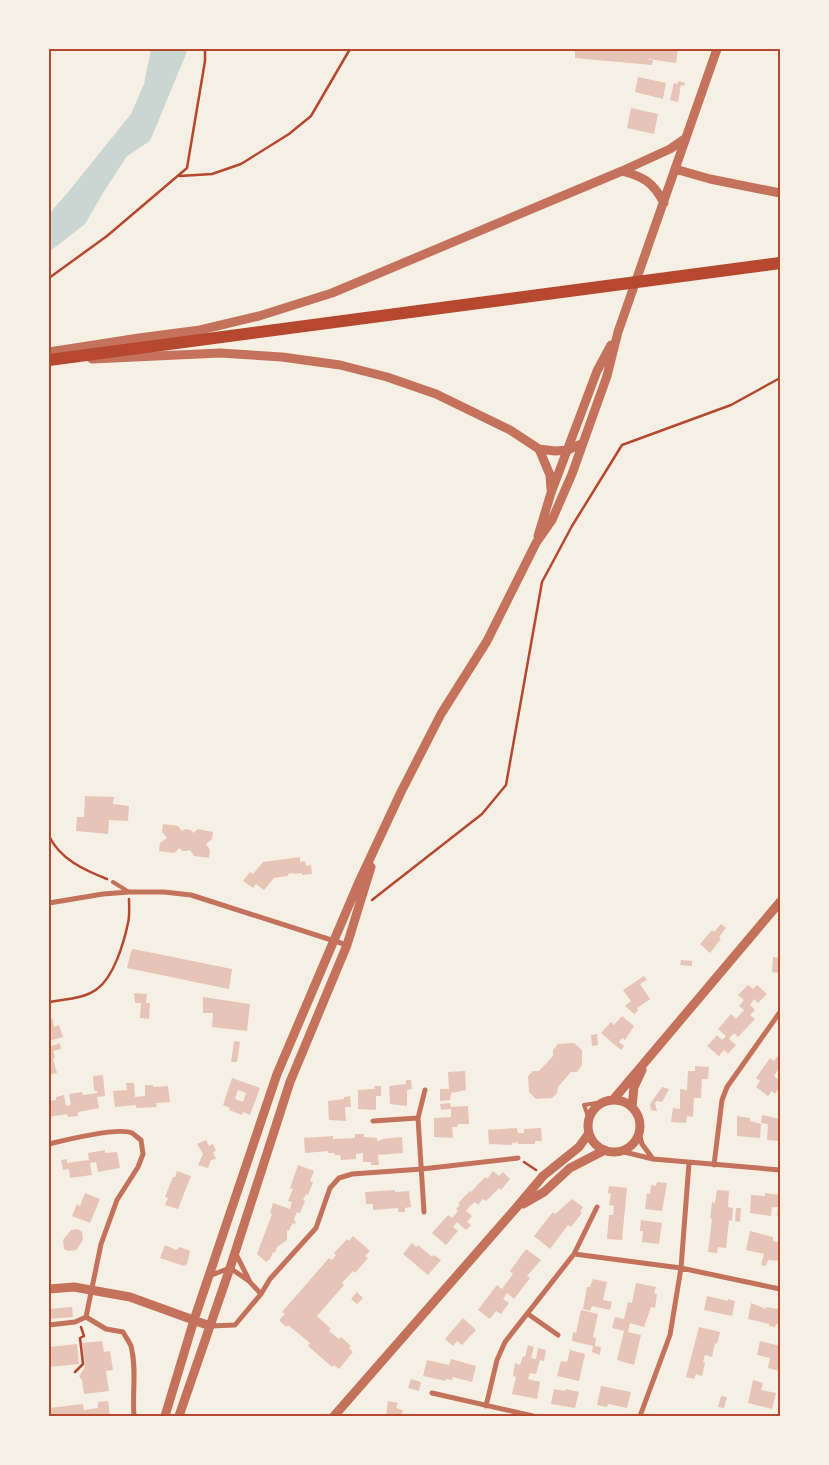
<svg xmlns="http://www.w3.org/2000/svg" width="829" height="1465" font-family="'Golos Text',sans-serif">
<rect width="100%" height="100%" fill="#f6efe4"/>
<!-- water -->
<path fill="#c9d6d2" d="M151,49H188L150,141L127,156L103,193L85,224L49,252V214L69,191L131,114L144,84Z"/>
<!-- building -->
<path fill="#e6c5b7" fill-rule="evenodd" d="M575,49H678L676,63L649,59V60H653L652,65L575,58Z
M638,77L666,83L663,99L635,92Z
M678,81L685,83L684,86L681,85L678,102L670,100L674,83L678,84Z
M631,108L658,114L654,134L627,128Z
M85,796L114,797L113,804L129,806L128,821L109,820L108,834L76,831L77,817H84Z
M163,824L178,826L182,831L185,829L191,830L193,833L198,829L213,832L212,839L206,844L210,850L209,858L194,856L190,850L187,851H182L180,848L174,853L159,851L160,843L167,838L162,832Z
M300,857V862L305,861L306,866L311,865L312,874L302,875V873L293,874V873L288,874V876L274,878L264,890L256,884L253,888L243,881L250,872L253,874L263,862Z
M721,924L726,928L719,937L721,939L710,953L700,944L712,930L714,932Z
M133,949L232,969L229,989L127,968L131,951Z
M773,957L780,958V979L778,978L779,973L772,972Z
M681,960L692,961V966L680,965Z
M644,976L647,980L640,984L650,999L637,1008L638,1011L634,1014L625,1006L631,1001L623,990Z
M748,985L753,989L757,985L767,994L758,1003L754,999L750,1005L755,1010L750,1015L755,1019L738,1037L734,1033L729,1039L736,1045L728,1054L724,1050L719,1056L707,1046L717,1035L722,1040L726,1036L718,1029L731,1014L736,1019L744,1010L739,1006L744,1000L738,995Z
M134,993L147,994L146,1003H150L149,1019L140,1018L141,1003H135Z
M203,997L250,1004L247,1031L212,1027L213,1013H203Z
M622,1016L634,1026L625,1040L622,1038L619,1042L624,1046L621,1050L601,1033L611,1022L614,1025Z
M52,1018L54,1027L59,1025L63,1037L49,1041V1019Z
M597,1034L598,1045L592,1046L591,1035Z
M234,1041L240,1042L237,1062H231Z
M60,1043L61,1049L53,1051L55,1058L53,1059L57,1073L49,1075V1047Z
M574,1043L582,1050V1065L577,1072H571L558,1087L557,1093L552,1098L536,1099L529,1092L528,1076L533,1071H539L553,1056V1050L558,1044Z
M780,1053V1067L774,1076L780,1081V1087L775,1094L772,1091L768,1096L756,1087L760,1081L756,1078L770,1058L774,1061Z
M695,1066L709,1067L708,1079H702L701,1098H694L693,1117L687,1116L686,1123L671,1122L673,1108L680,1109V1089L687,1090L688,1071H695Z
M465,1071L466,1090L451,1093L450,1100L440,1101V1089H449L448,1072Z
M103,1075L105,1096L97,1097L99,1108L78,1112V1116L68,1117L67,1114L49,1117V1101L56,1100V1097L64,1095L66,1106L71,1105L69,1094L82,1092L83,1095L97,1093V1091H94L93,1076Z
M232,1078L260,1088L250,1115L243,1112L242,1115L229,1110L230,1108L223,1105ZM238,1090L246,1093L243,1102L235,1099Z
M406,1080H411L412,1089L407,1090V1106L390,1104L389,1086L406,1084Z
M126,1083H134L135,1097L145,1096V1085H153V1087L168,1086L170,1102L156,1103L157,1107L136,1108V1105L115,1107L113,1091L127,1090Z
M374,1086H381V1096H376V1110L358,1109V1090L375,1089Z
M662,1087L669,1089L662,1102L657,1101L655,1103L657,1111L651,1110L650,1104Z
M350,1096L351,1107H345L346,1121L329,1120L328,1101L344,1099V1097Z
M450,1103L451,1107L468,1106L469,1124H458L457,1127H452L453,1138L434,1137V1118L451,1117V1109L441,1110L440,1104Z
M762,1115L780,1119L779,1141L767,1140L768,1124L761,1123Z
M737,1116L750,1118V1121L761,1124L760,1138L737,1136Z
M517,1128L518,1133H524V1129L541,1128L542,1141H535V1144H518V1142L512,1143V1145L489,1144L488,1130Z
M355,1134H364V1137L377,1138V1141L382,1140V1139L402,1137L403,1153L378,1155L379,1165H371V1162H363V1153L356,1154V1159L341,1160L340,1155H335L334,1153H328V1151L305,1153L304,1138L333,1136V1139L355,1138Z
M206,1140L209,1146L213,1144L216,1151L213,1152L216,1159L211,1160L208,1168L198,1165L203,1154L197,1144Z
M105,1150V1153L117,1152L120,1168L98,1172L96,1162L90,1163L92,1175L70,1178L69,1169L63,1170L61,1160L67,1159V1163L89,1160L88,1153Z
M298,1165L314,1171L310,1181L313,1182L308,1195L306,1194L303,1200L305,1201L300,1213L297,1212L294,1219L296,1223L292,1224L289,1231L287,1230V1240L277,1247L275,1253L273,1252L270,1259L266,1262L257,1254L272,1214L270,1213L273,1203L290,1209L292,1202L288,1201L293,1189L290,1188Z
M177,1171L191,1176L178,1209L165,1205L168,1198L165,1197L173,1177H175Z
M493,1171L499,1176L503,1172L510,1179L501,1190L499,1188L486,1201L483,1199L478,1205L475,1202L470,1206L466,1211L472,1216L467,1222L471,1225L466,1230L457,1222L453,1227L458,1231L446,1245L432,1233L448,1215L452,1218L458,1211L456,1209L460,1205L458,1204L462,1199L470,1191L471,1192L485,1177L487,1179Z
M657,1182L667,1183L662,1211L645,1209L647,1193L650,1194L651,1185L656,1186Z
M609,1186L627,1188L622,1240L607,1239L609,1215H613L614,1206L609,1205L611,1194L608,1193Z
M395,1190V1192L409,1191L411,1207L405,1208V1212H398V1208L373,1210V1204H366L365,1192Z
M717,1190L729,1191L728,1207L733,1208L732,1221L729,1220L726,1248L718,1247L717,1253L708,1252L712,1219L710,1218L711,1212L712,1202L715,1203Z
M85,1193L100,1199L90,1223L72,1216L77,1204L80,1206Z
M765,1193L780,1195V1216H777L778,1207H772L771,1216L750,1213L751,1195L765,1196Z
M572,1199L583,1207L580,1212L582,1213L571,1227L568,1225L550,1249L534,1236L553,1212L555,1214Z
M736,1208H741L740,1222L735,1221Z
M641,1220L662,1223L659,1244L642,1242L643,1231H640Z
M78,1229L82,1232L83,1240L76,1250L68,1251L64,1249L63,1240L71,1230Z
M750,1231L773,1237V1241L780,1243V1261L768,1260L766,1266L761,1265L764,1254L746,1250Z
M353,1236L370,1251L365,1256L368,1258L355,1273L353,1271L342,1283L344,1285L317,1316L331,1329L329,1331L339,1339L341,1337L351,1346L349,1348L353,1352L339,1369L334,1365L332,1367L308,1346L310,1343L288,1325L286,1327L279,1320L285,1314L282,1312L329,1258L332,1260L336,1255L334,1253L347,1239L349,1241Z
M412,1243L416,1247L418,1245L432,1257L434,1255L441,1260L428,1275L403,1254Z
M165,1245L176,1250L180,1247L190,1251L187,1264L184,1266L160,1258Z
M526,1249L541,1260L527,1276L530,1278L514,1299L507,1293L503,1299L509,1303L501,1314L496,1311L490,1319L478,1310L497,1285L502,1289L513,1274L510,1271Z
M593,1279L607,1282L603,1300L612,1302L610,1310L592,1306L590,1311L583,1309L587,1287H590Z
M636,1283L656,1287L654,1293L657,1294L655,1308L651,1307L644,1327L630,1323L628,1332L641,1335L634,1365L617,1360L624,1331L612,1328L615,1317L624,1319L628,1302L632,1303Z
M357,1292L363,1298L357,1304L351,1299Z
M707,1296L728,1301V1299L735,1301L732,1316L704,1310Z
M751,1303L766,1309V1307L779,1309L778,1313L780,1314V1325L776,1324L775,1327L769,1326V1324L748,1319Z
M72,1307L73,1317L49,1319V1309Z
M581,1310L598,1314L593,1337L596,1338L595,1346L601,1347L600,1355L592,1352L593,1346L572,1341L573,1332L576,1333Z
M463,1318L476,1330L462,1345L457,1341L453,1346L445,1339Z
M699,1327L720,1332L717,1344L715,1343L712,1357L705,1355L703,1362L705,1363L702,1376L696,1374L694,1379L686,1377Z
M102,1341L104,1352L110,1351L113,1370L106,1371L109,1391L84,1394L82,1380L79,1376L85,1367L82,1343Z
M760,1341L780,1346V1371L768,1368L770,1358L757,1355Z
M77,1344L79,1364L49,1367V1347Z
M528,1345L534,1347L531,1358L536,1359L538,1348L546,1350L544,1361L540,1360L536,1374L530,1373L528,1379L540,1382L537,1399L512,1394L516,1377L513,1376L515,1363L520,1365L523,1356L525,1357Z
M570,1350L585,1354L579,1381L557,1376L561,1361L567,1362Z
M451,1359L476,1366L472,1382L453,1377L452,1380L446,1379V1381L423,1376L427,1360L449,1365Z
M411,1379L421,1382L419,1391L408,1388Z
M753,1380L763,1383L761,1390L776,1393L772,1409L748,1403Z
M601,1386L631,1392L627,1408L608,1404L607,1407L597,1405Z
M554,1389L565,1391L566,1389L579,1392L575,1408L551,1404Z
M721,1396L727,1397L724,1408L718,1407Z
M108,1401L110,1416H49V1408L83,1404L84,1410L98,1408V1402Z
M388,1401L398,1403L396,1408L403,1410L401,1416H386Z"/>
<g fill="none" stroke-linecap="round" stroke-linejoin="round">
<!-- path -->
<path stroke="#b5482f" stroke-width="2.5" d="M180,176L212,174L241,164L289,134L311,116L350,49
M49,278L107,236L187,168L205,61V49
M49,836C60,859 84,870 107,879
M372,900L482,814L506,785L542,582L572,526L622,445L731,405L780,378
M49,1002C65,999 84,999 97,989C114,977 124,942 128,923C130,915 129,907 129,899
M524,1162L536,1170
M75,1372L83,1364L80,1338L84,1336L81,1327"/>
<!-- service -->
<path stroke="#c5725c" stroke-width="4" d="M113,882L129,892
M589,1119L584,1105L603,1102"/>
<!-- minor -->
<path stroke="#c5725c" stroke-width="5" d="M49,903L103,894L129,892H164L191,895L347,945
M418,1118L425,1090
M373,1121L418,1118L424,1212
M639,1133L642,1144L653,1159
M49,1144C65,1140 118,1127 132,1133C135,1135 138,1138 141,1140L143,1154L138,1167L117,1200L101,1244L86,1317L75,1322L49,1325
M620,1151L653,1159L780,1170
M714,1165L722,1100L727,1087L780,1012
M235,1252L249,1280
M574,1254L681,1268L780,1289
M209,1276L230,1268L249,1281L261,1294L235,1325L210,1326
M261,1294L270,1279L316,1228L330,1188L339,1178L352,1174L422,1169L518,1158
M528,1314L558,1335
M86,1317L106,1329L123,1332C125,1336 129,1341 131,1346C137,1369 132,1393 134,1416
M432,1393L533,1416
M486,1406L497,1360L505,1342L574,1254L597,1207
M640,1416L670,1335L681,1268L689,1163"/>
<!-- tertiary -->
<path stroke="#c5725c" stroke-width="9" d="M675,169L710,179L780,193
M622,171C644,177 653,182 664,203
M49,352L139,338L200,330L259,316L332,293L622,171L670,149L686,138
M92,359L220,353L282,357L340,365L387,377L436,394L510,430L539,449L555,451L568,450L583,443
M539,449L550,475L551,489
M538,536L551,493L597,371L611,345
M613,1100L780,902
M588 1126a26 26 0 1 1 52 0a26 26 0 1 1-52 0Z
M632,1107L634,1087L642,1070
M523,1204L544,1192L570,1168L605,1150
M49,1289L74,1287L130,1297L210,1326
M165,1416L194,1320L277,1074L358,884L401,792L441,714L487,641L536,543L552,520L572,474L607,376L618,332L717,49
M179,1416L230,1268L290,1082L347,945L371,867
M334,1416L516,1208L543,1176L579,1147L589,1133"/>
<!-- primary -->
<path stroke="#b5482f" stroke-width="12" d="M49,360L780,263"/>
</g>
<!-- border -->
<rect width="829" height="1465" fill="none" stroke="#f6efe4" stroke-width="100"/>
<rect x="50" y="50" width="729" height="1365" fill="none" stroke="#b5482f" stroke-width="2"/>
</svg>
